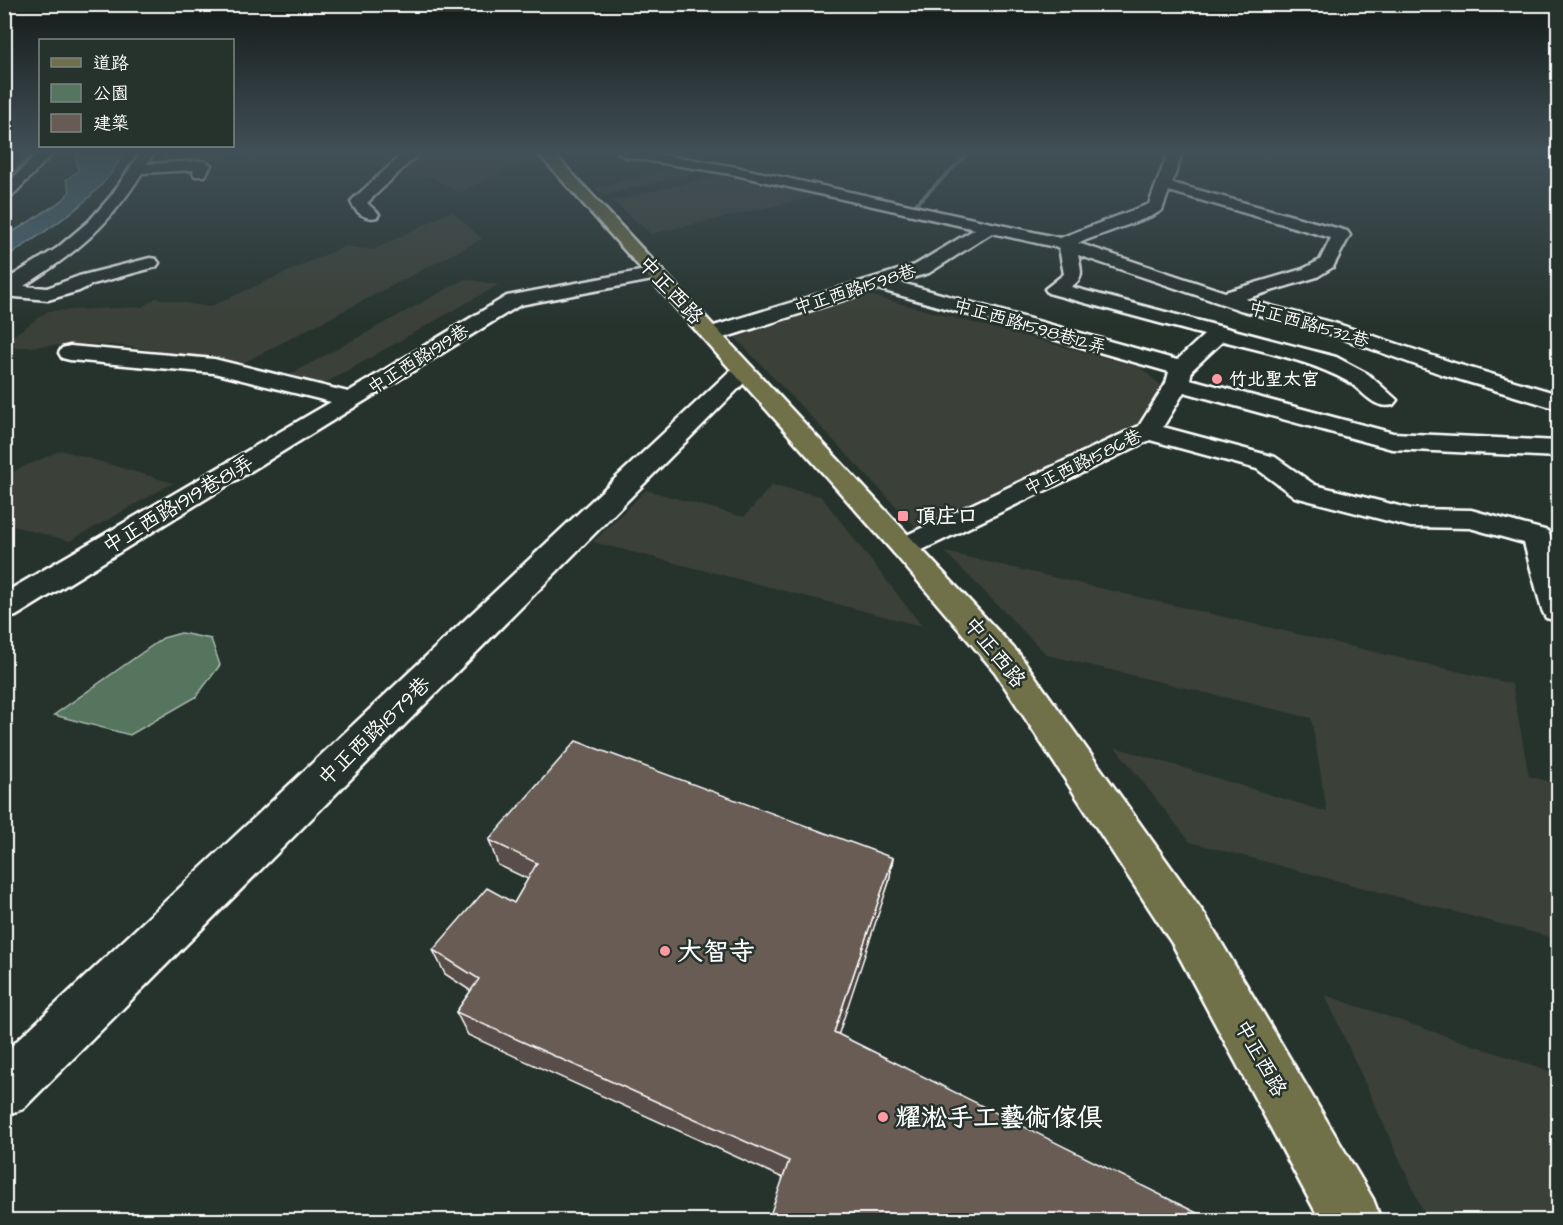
<svg xmlns="http://www.w3.org/2000/svg" width="1563" height="1225" font-family="'Architects Daughter','LXGW WenKai TC',sans-serif">
<rect width="100%" height="100%" fill="#26332d"/>
<filter id="ink" filterUnits="userSpaceOnUse"><feTurbulence type="fractalNoise" baseFrequency=".0167" numOctaves="2"/><feDisplacementMap in="SourceGraphic" scale="12" xChannelSelector="R" yChannelSelector="G"/><feConvolveMatrix kernelMatrix="1 2 1 2 8 2 1 2 1" color-interpolation-filters="sRGB"/></filter>
<g filter="url(#ink)">
<!-- built -->
<path fill="#3a3f39" d="M160,153H234L225,160L151,166Z
M417,153H538L541,156L458,193L431,177L388,178Z
M686,165L709,170L604,195L594,188Z
M725,174L819,196L651,234L612,201Z
M452,211L482,239L241,364L124,346L86,344L5,348L4,342L48,311L142,307L156,298L209,307L345,246L373,250Z
M465,279L498,285L324,384L287,376Z
M865,294L1140,367L1171,394L1162,417L916,527L732,334Z
M61,450L173,483L70,541L5,524V475Z
M772,485L821,496L922,626L593,542L646,490L744,517Z
M945,552L1512,684L1529,776L1558,784V939L1190,842L1115,747L1327,812L1311,718L1047,655Z
M1325,995L1558,1074V1220H1427Z"/>
<!-- green -->
<path fill="#54755f" stroke="#aabaaf" stroke-width="1.5" d="M181,633L211,639L220,665L196,697L130,735L54,715L163,638Z"/>
<!-- water -->
<path fill="#4c6570" stroke="#94a3a9" stroke-width="1.5" d="M79,153H123C104,197 44,232 5,258V237L63,200L70,191L66,180L78,171L76,156Z"/>
<g fill="none" stroke-linecap="round" stroke-linejoin="round">
<!-- stream -->
<path fill="#94a3a9" fill-rule="evenodd" d="M31,153H35L4,183V179Z
M967,153H971L917,206H913V204Z"/>
<defs>
<path id="minor" d="M38,153H53L9,199L4,201V187Z
M140,153H154L147,164L204,161L211,165L205,176H195L193,173L194,170L142,173C108,227 77,252 24,286L47,288L79,276L150,258L156,259L159,263L156,267L93,284L79,291L48,300L4,296V281L57,248L89,221L111,196Z
M404,153H419L367,203L379,214L377,217C365,220 356,213 351,202L353,199Z
M619,153H652L731,166L1060,238L1149,204L1168,153H1182L1172,183L1347,231L1350,235L1333,267L1317,277L1245,299L1341,325L1457,364L1558,394V409L1441,374L1327,333L1240,310L1078,255C1081,270 1085,278 1071,287L1336,357L1368,374L1397,400L1393,405C1373,410 1363,390 1347,381C1308,360 1265,352 1223,341L1192,370L1190,379L1393,433L1558,441V457L1392,449L1184,392L1163,427L1275,457L1315,485L1411,509L1471,510L1548,531L1558,558V621L1546,618L1542,610L1524,543L1470,528L1411,527L1295,497L1257,469L1150,440L916,553L905,556L894,553L890,547L894,541L1139,426L1166,383L1169,372L878,289L720,339L712,340L704,339L701,334L704,329L915,265L975,229L731,174L626,157ZM1169,191L1331,238L1320,260L1303,269L1225,292L1078,243L1152,216L1162,210ZM992,233L1059,248L1064,274L1045,289L1048,293L1204,335L1177,360L898,282L929,273Z
M656,268L663,270L665,274L663,278L520,305L16,616L4,619V593L331,402L214,373L70,360L62,358L59,353L62,348L70,346L214,359L348,392L507,296Z
M743,364L751,366L754,371L751,376L23,1109L4,1116V1053L735,366Z"/>
<path id="major" d="M538,153H553L1019,654L1205,915L1373,1199L1381,1220H1320L1173,945L995,672L894,553Z"/>
</defs>
<!-- minor casing -->
<use href="#minor" stroke="#fff" stroke-width="5"/>
<!-- major casing -->
<use href="#major" stroke="#fff" stroke-width="5"/>
<!-- minor -->
<use href="#minor" fill="#26332d" fill-rule="evenodd"/>
<!-- major -->
<use href="#major" fill="#6f704a" fill-rule="evenodd"/>
</g>
<!-- wall -->
<path fill="#594e49" stroke="#fff" stroke-width="1.5" d="M489,840L893,858L889,882L783,1178L468,1035L456,1012L471,991L445,974L433,950L514,903L528,879L498,865Z"/>
<!-- shaded-wall -->
<path fill="#48403c" stroke="#fff" stroke-width="1.5" d="M893,858L889,882L832,1054L834,1032Z"/>
<!-- building -->
<path fill="#675b55" stroke="#fff" stroke-width="1.5" d="M576,741L893,858L834,1032L1213,1221H768L789,1161L456,1012L479,979L433,950L487,888L514,903L537,863L489,840Z"/>
</g>
<!-- sky -->
<linearGradient id="sky" x2="0" y2="1"><stop stop-color="#151c19"/><stop offset="0.47" stop-color="#415057"/><stop offset="1" stop-color="#415057" stop-opacity="0"/></linearGradient>
<rect width="1563" height="325" fill="url(#sky)"/>
<!-- markers -->
<g fill="#ff9aa2" stroke="#26332d" stroke-width="2">
<circle cx="1217" cy="379" r="6"/>
<rect x="897" y="510" width="12" height="12" rx="3"/>
<circle cx="665" cy="951" r="6"/>
<circle cx="883" cy="1117" r="6"/>
</g>
<g text-anchor="middle" stroke-width="5" stroke-linejoin="round" paint-order="stroke">
<!-- far-street labels -->
<g font-size="18" fill="#fff" stroke="#26332d">
<text transform="translate(855 289) rotate(-18)" y="6">中正西路1598巷</text>
<text transform="translate(1309 324) rotate(16)" y="6">中正西路1532巷</text>
<text transform="translate(1030 326) rotate(16)" y="6">中正西路1598巷12弄</text>
<text transform="translate(418 359) rotate(-32)" y="6">中正西路1919巷</text>
<text transform="translate(1083 462) rotate(-26)" y="6">中正西路1586巷</text>
</g>
<!-- far-poi labels -->
<g font-size="18" font-weight="bold" fill="#fff" stroke="#26332d" text-anchor="start">
<text x="1229" y="385">竹北聖太宮</text>
</g>
<!-- street labels -->
<g font-size="21" fill="#fff" stroke="#26332d">
<text transform="translate(671 290) rotate(47)" y="7">中正西路</text>
<text transform="translate(178 504) rotate(-31)" y="7">中正西路1919巷81弄</text>
<text transform="translate(995 652) rotate(51)" y="7">中正西路</text>
<text transform="translate(374 731) rotate(-44)" y="7">中正西路1879巷</text>
<text transform="translate(1261 1058) rotate(61)" y="7">中正西路</text>
</g>
<!-- poi labels -->
<g font-size="21" font-weight="bold" fill="#fff" stroke="#26332d" text-anchor="start">
<text x="915" y="523">頂庄口</text>
</g>
<!-- near-poi labels -->
<g font-size="26" font-weight="bold" fill="#fff" stroke="#26332d" text-anchor="start">
<text x="677" y="960">大智寺</text>
<text x="895" y="1126">耀淞手工藝術傢俱</text>
</g>
</g>
<!-- margin -->
<rect width="1563" height="1225" fill="none" stroke="#26332d" stroke-width="24"/>
<rect x="12" y="12" width="1539" height="1201" fill="none" stroke="#fff" stroke-width="2" filter="url(#ink)"/>
<!-- legend -->
<rect x="39" y="39" width="195" height="108" fill="#26332d" stroke="#7d8581" stroke-width="1.5"/>
<rect x="51" y="58" width="30" height="9" fill="#6f704a" stroke="#7d8581" stroke-width="1.5"/>
<text x="93" y="69" font-size="18" fill="#ffffff">道路</text>
<rect x="51" y="84" width="30" height="18" fill="#54755f" stroke="#7d8581" stroke-width="1.5"/>
<text x="93" y="99" font-size="18" fill="#ffffff">公園</text>
<rect x="51" y="114" width="30" height="18" fill="#675b55" stroke="#7d8581" stroke-width="1.5"/>
<text x="93" y="129" font-size="18" fill="#ffffff">建築</text>
</svg>
